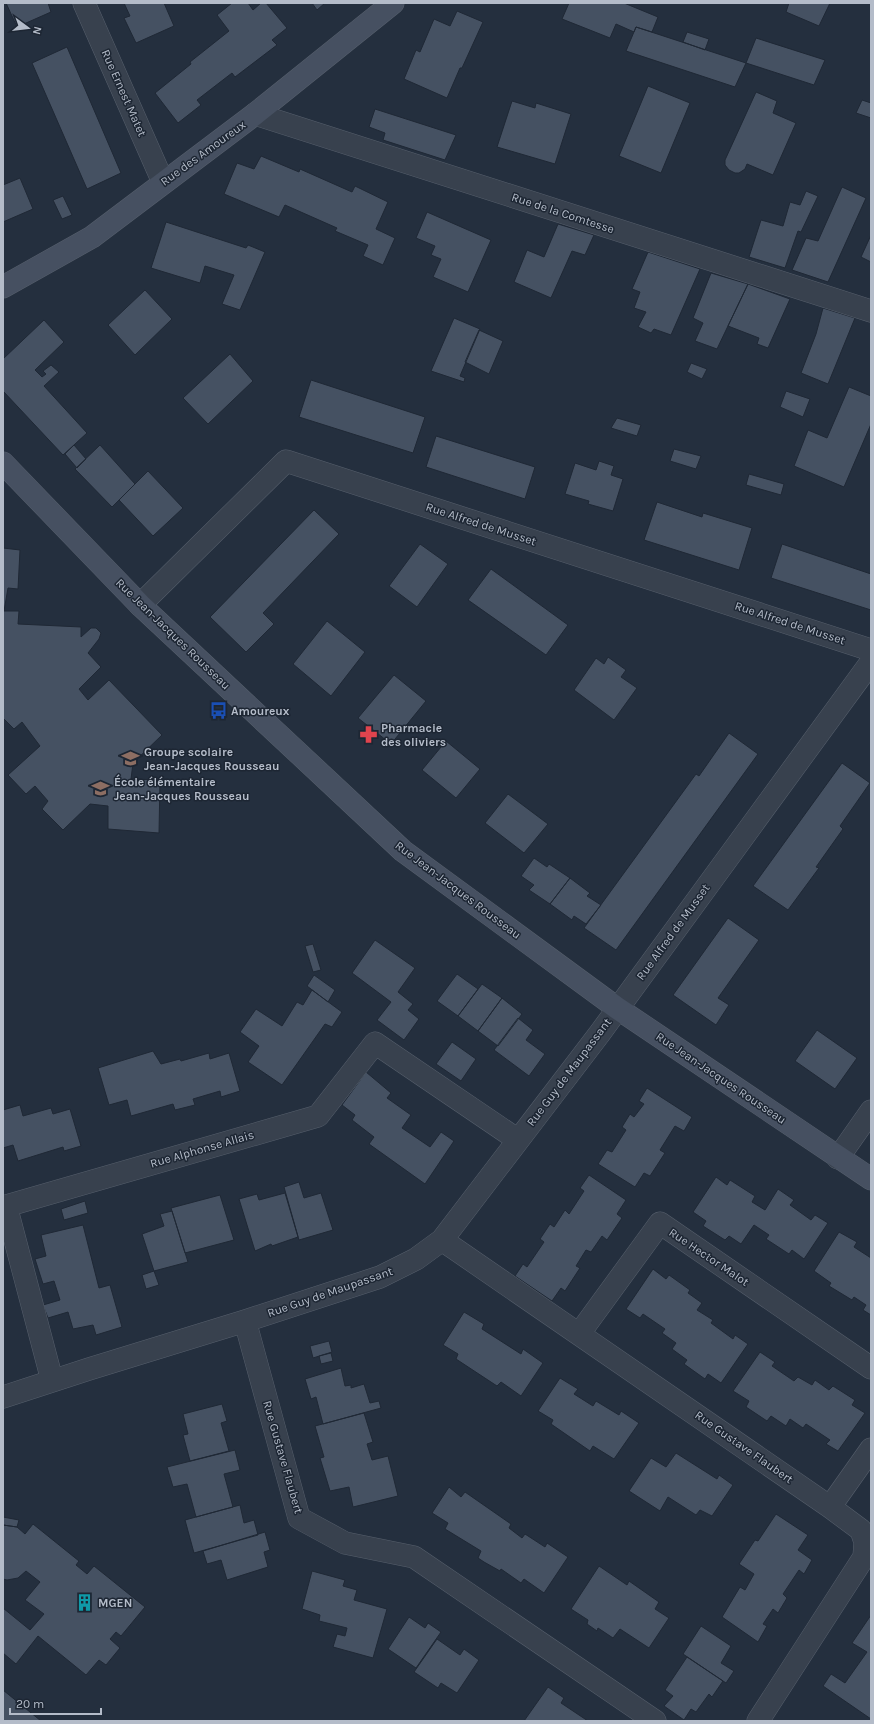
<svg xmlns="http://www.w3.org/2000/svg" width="874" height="1724" font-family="Karla,sans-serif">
<rect width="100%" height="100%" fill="#242f3e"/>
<!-- building -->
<path fill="#455162" stroke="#1f2835" d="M6,3H48L51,12L17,27Z
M124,3H164L174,26L136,43L124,18L130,16Z
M232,3H248L253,10L261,3H266L287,28L272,40L277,45L235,77L232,73L197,100L201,105L178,123L155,93L191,64L190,62L229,31L217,15Z
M312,3H325L317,10Z
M569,3H624L658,17L652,32L636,27L634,32L616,24L610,38L562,19Z
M789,3H830L819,26L786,12Z
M457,11L483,22L462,68H460L447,98L404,79L416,50L420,52L434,19L450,26Z
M636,27L746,63L735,87L626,51Z
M687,32L709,39L705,50L683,42Z
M756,38L825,60L814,85L746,63Z
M67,47L121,173L87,189L32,63Z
M648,86L690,103L661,173L619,156Z
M756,92L777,101L773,113L796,123L773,175L747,164L745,169L739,173H735L729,170L725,165V160Z
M862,100L871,103V118L856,113Z
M512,101L535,108L536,103L571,114L555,164L497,147Z
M375,109L456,135L445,160L383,140L385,133L369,127Z
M261,156L299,172L300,169L352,192L355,186L388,202L376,229L395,238L383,265L363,256L368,245L335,231L337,228L285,205L279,217L224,194L237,163L254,169Z
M20,178L33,209L3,222V185Z
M842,187L866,198L828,282L792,270L806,238L818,241Z
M806,191L818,196L801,232L798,231L785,268L749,257L761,220L783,226L790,202L800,205Z
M63,196L72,215L62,219L53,200Z
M427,212L491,240L468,292L433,277L441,259L431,255L435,246L416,238Z
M166,222L246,248L248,245L265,252L240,310L222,304L234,275L205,266L200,283L151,268Z
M558,224L594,235L585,255L572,251L551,298L514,282L527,250L544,257Z
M871,235V262L861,257Z
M648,252L700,269L671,335L654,329L651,333L638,327L646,312L634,308L640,292L632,289Z
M711,273L748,284L717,349L695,341L703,323L693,318Z
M748,284L790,299L768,348L757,344L759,338L728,326Z
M145,290L172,319L135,355L108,325Z
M823,308L855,318L828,384L801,373L816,334Z
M454,318L480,329L460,376L465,378L464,382L431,371Z
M44,320L64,342L35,370L42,377L46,374L43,371L51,365L59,372L44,386L87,433L63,455L3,391V359Z
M479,330L503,341L489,374L465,362Z
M230,354L253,381L208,424L183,398Z
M691,363L707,369L702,379L687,372Z
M311,380L425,417L413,453L299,417Z
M849,387L871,396V424L844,487L794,466L808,430L827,438Z
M786,391L810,399L803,417L780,407Z
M617,418L641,425L637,436L611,428Z
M436,436L535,467L525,499L426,467Z
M74,445L86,459L77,468L65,454Z
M100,445L135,484L112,507L75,469Z
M674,449L701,456L696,469L670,461Z
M599,461L614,466L611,475L623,479L613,511L588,504L589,501L565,494L575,463L596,470Z
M148,471L183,508L153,536L119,500Z
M749,474L784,484L781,495L746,485Z
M657,502L702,517L703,513L752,528L739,570L644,540Z
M314,510L339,534L263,613L274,624L246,652L210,617Z
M420,544L448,564L417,607L389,586Z
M782,544L871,574V610L771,578Z
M3,548L20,550L18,589L8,588L4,611H19L18,624L81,627V637L91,628H96L101,633L99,639L88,653L101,667L79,689L88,700L109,680L162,735L133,763L131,779L160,780L159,833L108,829V806L90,804L63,830L42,809L48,801L35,786L26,794L8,775L40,746L22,722L14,729L3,718Z
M491,569L568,625L546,655L468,600Z
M327,621L365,652L331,696L293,664Z
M608,657L626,670L621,677L637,688L614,720L574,690L596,658L604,664Z
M394,675L426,701L391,744L358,718Z
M729,733L758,754L616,950L584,928L696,774L699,776Z
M446,741L480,769L456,798L422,770Z
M842,763L870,783L840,826L843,829L816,867L819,868L788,910L753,886Z
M508,794L548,824L524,853L485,823Z
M534,858L547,867L549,864L570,878L550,904L529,890L534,885L521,876Z
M570,878L590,893L587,896L601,905L586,924L574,916L572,920L550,904Z
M728,918L759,940L718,998L729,1005L716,1025L673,995Z
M375,940L415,968L398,992L413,1004L408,1010L419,1019L404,1040L377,1020L391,1002L352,973Z
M313,944L321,970L313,972L305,946Z
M457,974L478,989L458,1016L437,1001Z
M314,975L335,990L328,1002L307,986Z
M482,984L502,998L478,1031L458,1016Z
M312,990L342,1012L332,1027L325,1024L282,1085L248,1062L259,1046L240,1032L256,1009L282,1026L297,1002L303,1005Z
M502,998L522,1014L498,1046L478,1031Z
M518,1018L533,1030L526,1040L545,1054L529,1076L494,1050Z
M817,1030L857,1058L835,1089L795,1061Z
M452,1042L476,1059L461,1081L436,1064Z
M153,1051L161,1064L180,1059L181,1061L209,1053L210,1059L229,1053L240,1091L221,1097L220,1091L193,1099L195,1105L175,1110L173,1104L131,1116L127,1100L109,1105L98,1068Z
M366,1072L391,1093L387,1098L411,1115L402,1128L430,1147L441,1132L454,1141L425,1184L369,1144L374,1137L352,1120L355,1115L342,1105Z
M647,1088L692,1117L684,1131L675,1126L660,1150L665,1153L650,1176L644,1173L635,1187L598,1164L607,1150L612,1152L626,1130L622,1127L630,1114L634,1117L644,1104L639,1101Z
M20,1105L23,1116L51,1108L53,1114L70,1109L81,1146L64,1151L63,1147L18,1161L13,1145L3,1148V1110Z
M589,1175L626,1200L617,1214L622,1218L607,1240L602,1236L591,1252L586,1250L576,1266L580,1268L565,1291L561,1288L552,1301L515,1276L523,1264L527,1267L544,1242L540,1239L550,1224L554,1227L565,1210L569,1214L584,1191L580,1188Z
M716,1177L727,1185L730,1180L755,1196L752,1202L765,1210L778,1189L794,1200L790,1205L811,1220L815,1215L828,1223L804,1259L792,1250L789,1254L766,1239L769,1235L754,1225L741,1244L729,1236L725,1240L703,1226L706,1221L693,1212Z
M299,1182L304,1198L321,1193L333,1230L299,1240L284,1187Z
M285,1193L298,1237L272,1246L271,1244L255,1251L239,1199L257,1194L259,1200Z
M220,1195L234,1240L185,1253L171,1208Z
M85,1201L88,1213L64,1220L61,1209Z
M172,1211L188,1262L154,1271L142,1234L164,1226L160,1214Z
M83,1225L99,1288L110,1285L122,1327L96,1335L93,1325L73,1329L68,1312L48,1318L43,1305L60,1300L54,1281L43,1284L35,1259L46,1256L41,1235Z
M839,1232L857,1242L854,1247L871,1258V1315L863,1310L866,1305L854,1297L852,1300L829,1286L831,1283L814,1271Z
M653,1269L666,1279L669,1275L690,1290L688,1293L702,1303L697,1310L713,1320L711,1323L733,1339L735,1335L748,1344L721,1383L708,1374L705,1379L684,1364L687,1360L672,1349L676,1343L662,1333L665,1329L643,1314L640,1318L626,1309Z
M154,1271L159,1285L146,1289L142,1275Z
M464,1312L484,1324L482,1329L521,1354L523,1349L543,1363L521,1396L501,1382L497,1386L456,1359L458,1354L443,1345Z
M329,1341L332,1352L313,1358L310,1346Z
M760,1352L775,1362L772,1366L794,1381L798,1377L812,1385L815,1380L829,1390L833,1386L855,1400L852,1405L865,1413L838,1451L826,1444L830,1440L806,1424L803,1428L790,1419L786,1426L771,1416L767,1421L746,1407L749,1401L733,1391Z
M331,1353L333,1361L321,1364L319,1356Z
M341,1368L345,1386L351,1385V1388L364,1384L370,1403L379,1401L381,1408L323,1424L316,1397L311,1399L305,1379Z
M560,1378L578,1389L574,1394L593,1406L596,1401L619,1415L621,1411L639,1423L614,1459L593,1446L590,1451L551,1424L553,1420L538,1411Z
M222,1404L227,1421L221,1423L229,1451L190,1461L183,1435L188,1434L183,1414Z
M364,1413L373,1442L367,1444L372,1460L388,1456L398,1496L353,1507L349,1487L330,1491L320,1458L324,1457L315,1426Z
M235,1450L240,1470L224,1474L233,1507L196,1517L187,1484L173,1487L167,1467Z
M676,1453L717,1479L719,1475L733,1485L712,1516L700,1510L696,1515L668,1497L660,1511L629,1491L651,1458L666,1467Z
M449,1487L461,1497L465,1492L511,1524L509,1528L522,1538L525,1534L545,1547L547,1543L568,1557L544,1593L524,1579L521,1583L501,1569L500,1571L484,1562L478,1558L481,1551L445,1529L448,1523L432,1513Z
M240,1505L244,1523L254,1520L258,1535L194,1553L185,1520Z
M776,1514L808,1535L798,1550L812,1560L804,1574L799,1570L783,1594L787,1598L778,1613L773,1609L763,1624L767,1626L758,1642L722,1617L740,1587L745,1590L754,1574L739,1564L755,1540L758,1541Z
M3,1517L19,1520L17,1527L3,1525Z
M33,1524L79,1561L76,1565L87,1574L94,1566L145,1607L121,1636L116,1632L110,1639L120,1648L106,1665L99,1660L86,1675L38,1636L16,1664L3,1653V1608L30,1630L44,1614L25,1600L40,1582L26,1571L18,1578L7,1580L3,1579V1525L17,1527L25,1534Z
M265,1532L270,1550L264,1552L268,1567L227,1580L221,1560L207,1564L203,1551Z
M599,1566L627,1585L629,1581L659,1602L655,1609L669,1618L649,1648L620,1629L613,1638L598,1628L597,1631L587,1624L588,1620L571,1609Z
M312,1571L345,1580L343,1586L357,1590L354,1600L387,1609L373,1658L333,1647L337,1634L345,1636L347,1628L319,1621L320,1615L302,1609Z
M871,1615V1719L823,1686L831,1674L845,1683L867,1652L852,1643Z
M409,1617L425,1628L428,1623L441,1632L416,1668L388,1649Z
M701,1626L731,1646L721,1663L734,1671L726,1683L683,1654Z
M437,1639L460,1655L464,1649L479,1660L457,1693L441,1683L438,1688L414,1672Z
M687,1657L723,1681L712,1697L709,1694L696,1712L691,1709L684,1720L664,1706L673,1696L665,1690Z
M548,1687L564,1698L561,1703L588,1721H524Z
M3,1690L41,1721H3Z"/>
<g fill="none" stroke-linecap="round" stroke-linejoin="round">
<defs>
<path id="street" d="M84,3L163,182
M255,114L871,311
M140,605L286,461L871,650
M838,1158L871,1111
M442,1240L830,1507L861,1530L865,1542L864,1557L758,1721
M245,1321L299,1518L345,1543L414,1557L655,1721
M579,1334L660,1223L871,1368
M52,1380L6,1206L318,1116L375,1043L518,1140
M3,1397L89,1369L245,1321L380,1277L416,1259L442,1240L600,1033L871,662
M830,1507L871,1449"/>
<path id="secondary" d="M3,287L92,237L255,114L393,3
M3,463L140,605L403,851L617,1008L871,1179"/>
</defs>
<!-- street casing -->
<use href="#street" stroke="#565f6c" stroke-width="23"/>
<!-- secondary casing -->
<use href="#secondary" stroke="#565f6c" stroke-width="23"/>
<!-- street -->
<use href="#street" stroke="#38414e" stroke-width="22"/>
<!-- secondary -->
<use href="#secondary" stroke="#465061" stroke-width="22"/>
</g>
<!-- icons -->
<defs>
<symbol id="bus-bare" viewBox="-9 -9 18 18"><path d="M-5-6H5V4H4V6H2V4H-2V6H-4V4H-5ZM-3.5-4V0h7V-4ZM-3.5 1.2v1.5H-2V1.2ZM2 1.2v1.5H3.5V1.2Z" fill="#1a4fb4" stroke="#1d2633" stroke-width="2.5" paint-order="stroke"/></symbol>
<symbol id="pharmacy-bare" viewBox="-9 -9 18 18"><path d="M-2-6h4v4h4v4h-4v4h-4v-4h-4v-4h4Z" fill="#e0444e" stroke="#1d2633" stroke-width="2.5" paint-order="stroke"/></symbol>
<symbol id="school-bare" viewBox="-9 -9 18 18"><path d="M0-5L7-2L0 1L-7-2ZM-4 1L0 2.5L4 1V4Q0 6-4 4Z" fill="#8d6e63" stroke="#1d2633" stroke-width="2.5" paint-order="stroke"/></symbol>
<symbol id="building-bare" viewBox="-9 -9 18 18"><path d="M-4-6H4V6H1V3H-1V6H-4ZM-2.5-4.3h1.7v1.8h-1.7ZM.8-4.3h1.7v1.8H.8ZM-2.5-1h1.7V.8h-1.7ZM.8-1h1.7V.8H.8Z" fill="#0f9aa8" stroke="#1d2633" stroke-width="2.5" paint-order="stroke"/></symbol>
</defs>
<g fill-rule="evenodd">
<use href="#bus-bare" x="206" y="698" width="25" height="25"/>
<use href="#pharmacy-bare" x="356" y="722" width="25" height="25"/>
<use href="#school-bare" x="118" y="746" width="25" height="25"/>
<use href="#school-bare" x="88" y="776" width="25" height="25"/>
<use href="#building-bare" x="72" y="1590" width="25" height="25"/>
</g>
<g text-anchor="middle" stroke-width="3" stroke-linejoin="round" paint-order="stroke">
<!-- street labels -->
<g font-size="12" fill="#b4bcc9" stroke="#1d2633">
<text transform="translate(124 93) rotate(66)" y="4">Rue Ernest Matet</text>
<text transform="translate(203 153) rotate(-36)" y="4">Rue des Amoureux</text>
<text transform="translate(563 213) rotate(18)" y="4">Rue de la Comtesse</text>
<text transform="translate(481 524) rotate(18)" y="4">Rue Alfred de Musset</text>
<text transform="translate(790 623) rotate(18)" y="4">Rue Alfred de Musset</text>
<text transform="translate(173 634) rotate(44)" y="4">Rue Jean-Jacques Rousseau</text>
<text transform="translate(458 890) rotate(37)" y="4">Rue Jean-Jacques Rousseau</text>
<text transform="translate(673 932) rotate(-54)" y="4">Rue Alfred de Musset</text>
<text transform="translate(569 1072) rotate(-53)" y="4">Rue Guy de Maupassant</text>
<text transform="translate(721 1078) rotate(34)" y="4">Rue Jean-Jacques Rousseau</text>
<text transform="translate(202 1149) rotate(-16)" y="4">Rue Alphonse Allais</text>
<text transform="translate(709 1257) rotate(34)" y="4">Rue Hector Malot</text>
<text transform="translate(330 1292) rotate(-19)" y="4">Rue Guy de Maupassant</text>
<text transform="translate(744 1447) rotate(35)" y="4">Rue Gustave Flaubert</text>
<text transform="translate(283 1457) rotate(74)" y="4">Rue Gustave Flaubert</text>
</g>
<!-- poi labels -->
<g font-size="12" font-weight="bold" fill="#b4bcc9" stroke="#1d2633" text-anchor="start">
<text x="231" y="715">Amoureux</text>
<text x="381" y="732">Pharmacie<tspan x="381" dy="14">des oliviers</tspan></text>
<text x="144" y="756">Groupe scolaire<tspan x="144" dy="14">Jean-Jacques Rousseau</tspan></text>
<text x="114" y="786">École élémentaire<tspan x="114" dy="14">Jean-Jacques Rousseau</tspan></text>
<text x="98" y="1607">MGEN</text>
</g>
</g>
<!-- border -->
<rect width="874" height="1724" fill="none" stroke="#b4bcc9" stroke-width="8"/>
<!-- north arrow -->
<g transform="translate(28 28) rotate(105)" stroke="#1d2633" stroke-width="3" paint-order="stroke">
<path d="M0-3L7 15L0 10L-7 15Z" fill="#b4bcc9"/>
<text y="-6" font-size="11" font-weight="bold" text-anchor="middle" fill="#b4bcc9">N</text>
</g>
<!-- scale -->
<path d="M10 1708v6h91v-6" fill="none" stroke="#b4bcc9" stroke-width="2"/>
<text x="16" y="1708" font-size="12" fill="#b4bcc9" stroke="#1d2633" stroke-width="3" paint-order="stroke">20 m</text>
</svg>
